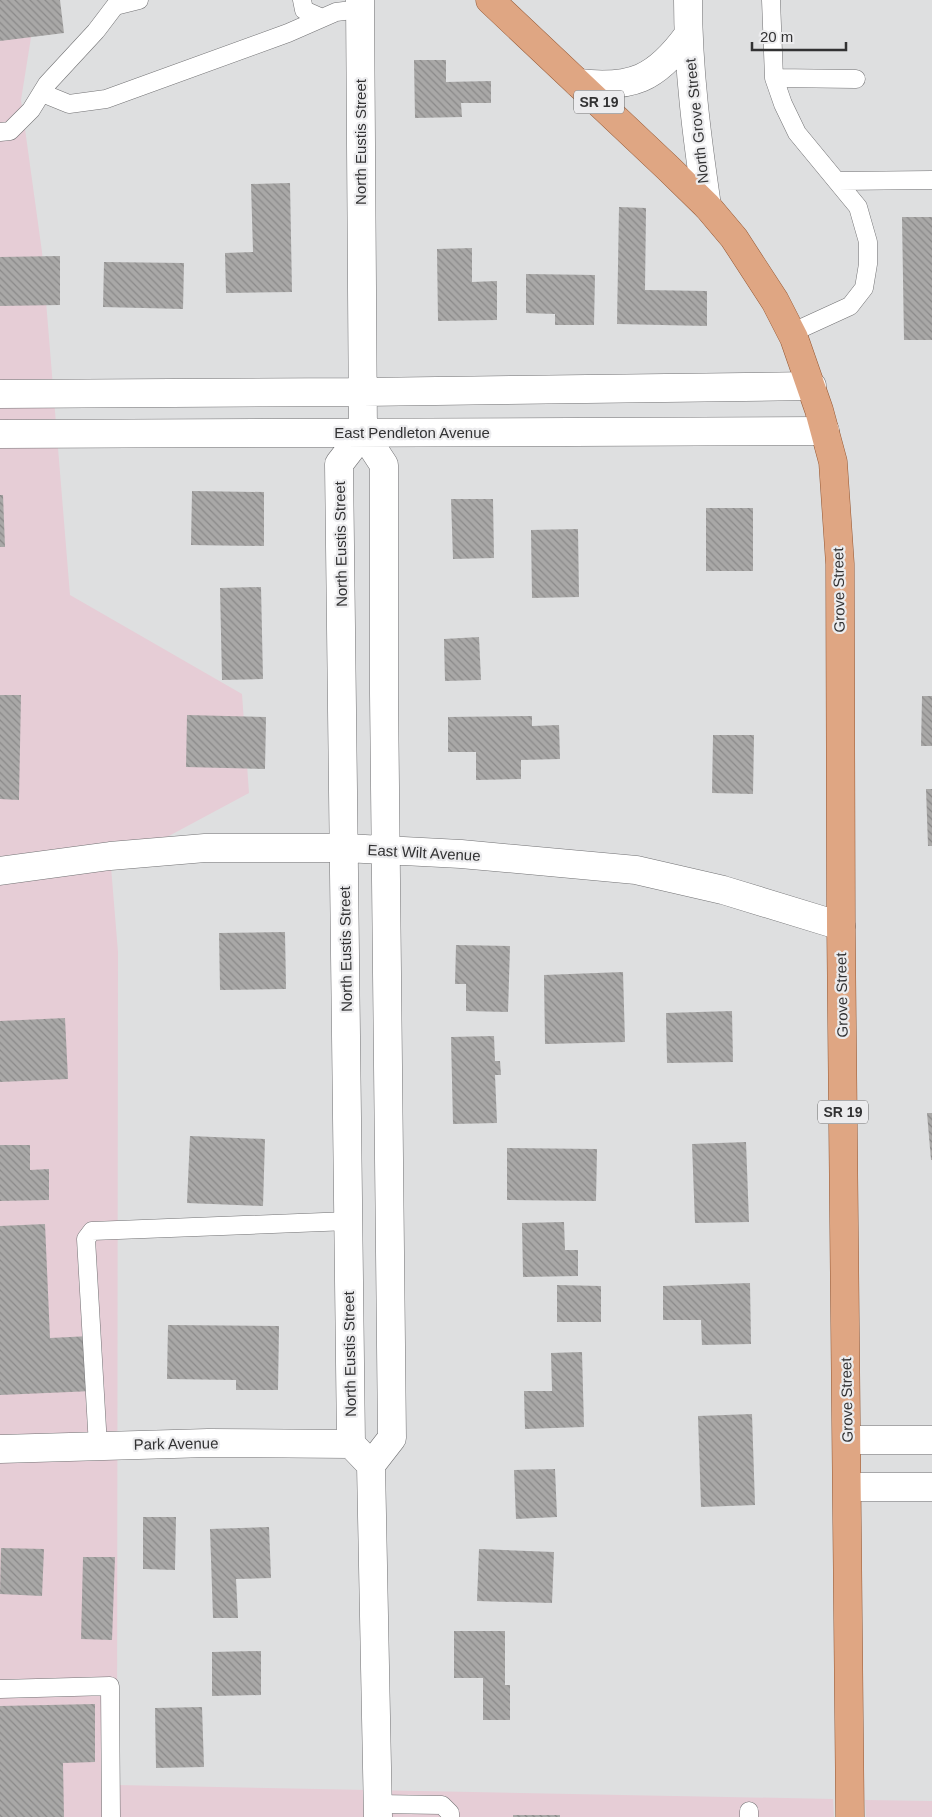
<svg xmlns="http://www.w3.org/2000/svg" width="932" height="1817" font-family="Helvetica,sans-serif">
<defs>
<pattern id="building-back-hatch" width="6" height="6" patternUnits="userSpaceOnUse" patternTransform="scale(1.25)"><rect width="6" height="6" fill="#a9a8a7"/><path d="M-1 5l2 2M0 0l6 6M5-1l2 2" fill="none" stroke="#8a8989"/></pattern>
</defs>
<rect width="100%" height="100%" fill="#dedfe0"/>
<!-- commercial -->
<path fill="#e6cdd6" d="M0,0H37L21,100L42,252L70,595L242,694L249,793L111,867L118,952L117,1785L833,1799L834,1817H0Z
M865,1800L932,1801V1817H866Z"/>
<!-- building -->
<path fill="url(#building-back-hatch)" d="M0,0H60L64,33L0,41Z
M414,60H446V82L491,81V103H461L462,117L415,118Z
M290,183L292,292L226,293L225,253L253,252L251,184Z
M619,207L646,208L645,290L707,291V326L617,324Z
M902,217H932V340H904Z
M472,248V282L497,281V320L438,321L437,249Z
M60,256V305L0,306V257Z
M104,262L184,263L183,309L103,307Z
M526,274L595,275L594,325H555V314L526,313Z
M192,491L264,492V546L191,545Z
M0,495H3L5,547H0Z
M451,499H493L494,558L453,559Z
M706,508H753V571H706Z
M578,529L579,597L532,598L531,530Z
M261,587L263,679L222,680L220,588Z
M479,637L481,680L445,681L444,639Z
M0,695H21L19,800L0,799Z
M922,696H932V746H921Z
M187,715L266,717L265,769L186,767Z
M532,716V726L559,725L560,759L521,760V779L476,780V752H448V717Z
M713,735H754L753,794L712,793Z
M926,789H932V846H928Z
M285,932L286,989L220,990L219,933Z
M456,945L510,946L508,1012L466,1011V984H455Z
M623,972L625,1042L545,1044L544,975Z
M732,1011L733,1062L667,1063L666,1013Z
M65,1018L68,1079L0,1082V1021Z
M494,1036L495,1061H500L501,1075H495L497,1123L453,1124L451,1037Z
M927,1113H932V1160H931Z
M190,1136L265,1139L263,1206L187,1203Z
M746,1142L749,1222L695,1223L692,1144Z
M0,1145H30V1170L49,1169V1200L0,1201Z
M507,1148L597,1149L596,1201L507,1200Z
M564,1222L565,1250H578V1276L523,1277L522,1223Z
M45,1224L50,1338L90,1336L93,1391L0,1395V1226Z
M750,1283L751,1344L702,1345L701,1320H663V1286Z
M557,1285L601,1286V1322H557Z
M168,1325L279,1326L278,1390H236V1380L167,1379Z
M582,1352L584,1427L525,1429L524,1391H552L551,1353Z
M752,1414L755,1505L701,1507L698,1416Z
M555,1469L557,1517L516,1519L514,1470Z
M143,1517H176L175,1570L143,1569Z
M269,1527L271,1578L236,1579L238,1618H213L210,1529Z
M1,1548L44,1549L42,1596L0,1594Z
M479,1549L554,1552L552,1603L477,1601Z
M83,1557H115L112,1640L81,1639Z
M454,1631H505V1685H510V1720H483V1678H454Z
M261,1651V1695L212,1696V1652Z
M95,1704V1762L63,1763L64,1817H0V1706Z
M202,1707L204,1767L156,1768L155,1708Z
M513,1815H560V1817H513Z"/>
<g fill="none" stroke-linecap="round" stroke-linejoin="round">
<defs>
<path id="service" d="M302,0L304,10L322,18
M771,0L774,78L783,104L797,133L858,207L868,242V264L864,288L850,306L791,333
M774,78L856,79
M42,93L69,104L106,99L288,33L336,12L360,9
M0,132L10,131L31,110L47,84L96,31L115,6L139,0
M838,181L932,180
M98,1446L86,1239L92,1231L349,1221
M0,1689L110,1686L111,1817
M378,1804L442,1805L450,1813V1817
M749,1811V1817"/>
<path id="minor" d="M360,0L363,433L384,465V694L392,1438L371,1465
M688,0C688,69 697,138 707,206
M578,83C632,89 656,79 688,35
M0,394L363,392L812,386
M363,433L339,464L351,1444L371,1465L378,1817
M0,434L825,431
M0,871L110,856L205,848H345L461,854L636,870L723,890L841,926
M848,1440H932
M0,1449L208,1443L351,1444
M848,1487H932"/>
<path id="primary" d="M490,0L668,168L707,206L734,238L775,301L794,338L819,410L833,462L840,564L841,926L850,1817"/>
</defs>
<!-- service casing -->
<use href="#service" stroke="#717173" stroke-width="19"/>
<!-- minor casing -->
<use href="#minor" stroke="#717173" stroke-width="29"/>
<!-- primary casing -->
<use href="#primary" stroke="#945631" stroke-width="29"/>
<!-- service -->
<use href="#service" stroke="#fff" stroke-width="18"/>
<!-- minor -->
<use href="#minor" stroke="#fff" stroke-width="28"/>
<!-- primary -->
<use href="#primary" stroke="#dfa683" stroke-width="28"/>
</g>
<g text-anchor="middle" stroke-width="4.5" stroke-linejoin="round" paint-order="stroke">
<!-- shield labels -->
<g fill="#ececee" stroke="#6a6a6b" stroke-width="1">
<rect x="574" y="90.5" width="50" height="23" rx="4"/>
<rect x="818" y="1100.5" width="50" height="23" rx="4"/>
</g>
<g font-size="14" font-weight="bold" fill="#323233">
<text x="599" y="107">SR 19</text>
<text x="843" y="1117">SR 19</text>
</g>
<!-- street labels -->
<g font-size="15" fill="#323233" stroke="#ececee">
<text transform="translate(697 121) rotate(-96)" y="5">North Grove Street</text>
<text transform="translate(361 142) rotate(-90)" y="5">North Eustis Street</text>
<text x="412" y="438">East Pendleton Avenue</text>
<text transform="translate(341 544) rotate(-91)" y="5">North Eustis Street</text>
<text transform="translate(839 590) rotate(-91)" y="5">Grove Street</text>
<text transform="translate(424 853) rotate(3)" y="5">East Wilt Avenue</text>
<text transform="translate(346 949) rotate(-91)" y="5">North Eustis Street</text>
<text transform="translate(842 995) rotate(-91)" y="5">Grove Street</text>
<text transform="translate(350 1354) rotate(-91)" y="5">North Eustis Street</text>
<text transform="translate(847 1400) rotate(-91)" y="5">Grove Street</text>
<text transform="translate(176 1444) rotate(-1)" y="5">Park Avenue</text>
</g>
</g>
<!-- scale -->
<path d="M752 42v8h94v-8" fill="none" stroke="#323233" stroke-width="2.5"/>
<text x="760" y="42" font-size="15" fill="#323233" stroke="#ececee" stroke-width="4" paint-order="stroke">20 m</text>
</svg>
